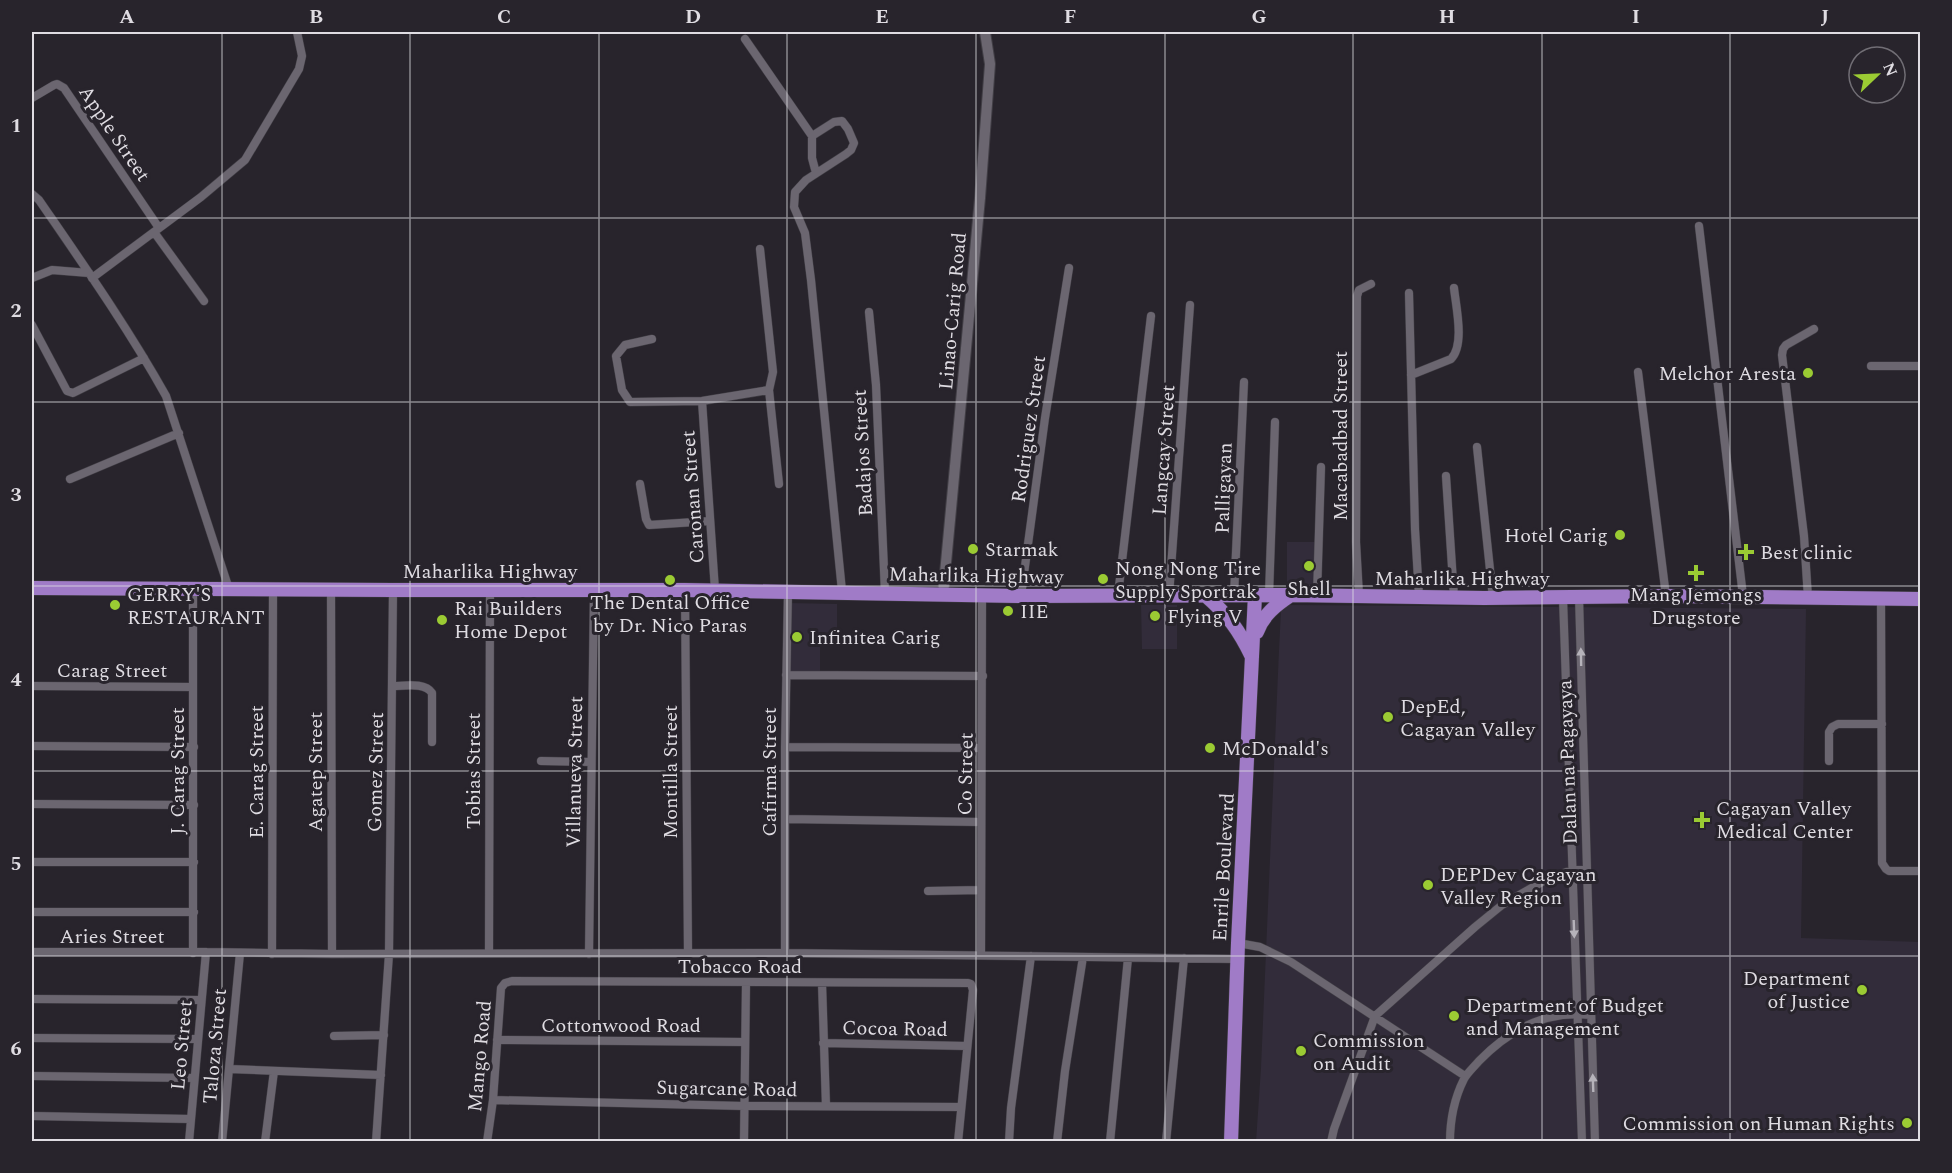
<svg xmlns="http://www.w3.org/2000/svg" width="1952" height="1173" font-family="Spectral,serif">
<rect width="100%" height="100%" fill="#28242c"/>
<!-- built -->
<path fill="#322c3a" d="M1287,542H1315V586L1287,585Z
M788,603L837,604V641H820V674H788Z
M1141,605H1177V649H1142Z
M1288,605L1806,609L1801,938L1920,942V1141L1256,1142L1261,1068L1279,650L1281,611Z"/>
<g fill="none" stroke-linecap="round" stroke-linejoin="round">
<defs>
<path id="minor" d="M745,39L812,136L834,122L842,121L848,129L854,143L851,150L846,154L806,180L795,192L794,207L805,233L811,280L842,591
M32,98L54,85L57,84L64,88L159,228
M812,136V158L816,173
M32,194L39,200C83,264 128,328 166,396L229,589
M1699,226L1743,596
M154,232L204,301
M32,278L52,270L89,273
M92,278L201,197L245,160L299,69L302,56L297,32
M1409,293L1415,529L1419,596
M869,312L876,385L885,593
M32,325L67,391L73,393L144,358
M652,339L625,345L616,356L622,390L630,402L702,401L769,390L773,372L760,249
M1871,366H1920
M1638,372L1666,596
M1411,375L1451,359C1465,345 1456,307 1454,288
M769,390L779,484
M702,401L715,590
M1477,447L1493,598
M1446,476L1454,597
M70,479L179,433
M640,484L646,519L649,525L710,521
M193,589V953
M331,590L332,954
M685,590L688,953
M1118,595L1151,316
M1234,595L1244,382
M1269,595L1275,422
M1317,595L1321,467
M1021,596L1045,418L1069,268
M1169,596L1190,305
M1359,596L1356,542L1357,296L1359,290L1371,284
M1579,597L1595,1142
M1563,598L1582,1142
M1808,598L1804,536L1782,355L1783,349L1786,345L1814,329
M1881,599L1882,863L1886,869L1889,871H1920
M786,675L983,676
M32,686L193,687
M393,686C405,686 425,682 432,693V742
M32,746L194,747
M785,747L981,748
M541,761L591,762
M1829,761V732L1832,727L1838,724H1882
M32,804L194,805
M786,819L980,822
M32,862H194
M928,891L981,890
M32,912H194
M1238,943L1260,947L1291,962L1465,1076
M32,952H206L332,954L785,953L1238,959
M489,953L490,589
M785,953V747L788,592
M272,954L273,589
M589,954L594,591
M981,955L982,594
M822,983L826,1106
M32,999L201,1000
M334,1036L384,1035
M32,1038L197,1039
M497,1040L745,1042
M823,1043L967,1046
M229,1069L381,1075
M32,1076L194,1078
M493,1100L744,1106L961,1107
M32,1116L191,1119
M189,1142L206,952
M222,1142L240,953
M265,1142L274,1071
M376,1142L389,954L393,590
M487,1142L493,1100L501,988L505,983L512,981L968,983L971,984L973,990L958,1142
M744,1142L746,983
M1009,1142L1011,1108L1031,956
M1057,1142L1065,1071L1083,957
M1110,1142L1128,958
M1166,1142L1184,958
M1331,1142L1334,1129L1375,1016L1475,927L1502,905L1547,879L1572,870H1586
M1450,1142C1450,1120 1454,1099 1464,1079C1468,1072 1474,1067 1479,1061C1509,1030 1546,1010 1590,1015"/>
<path id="secondary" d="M943,595L980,198L990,64L985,32"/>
<path id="trunk" d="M32,588L393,590H685L1021,596L1291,595L1484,598L1666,596L1920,599
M1205,595C1228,615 1239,630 1252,657
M1257,632C1263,615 1276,605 1291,595
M1231,1142L1238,943L1255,595"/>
</defs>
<!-- minor casing -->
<use href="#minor" stroke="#423f46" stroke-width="9"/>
<!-- secondary casing -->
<use href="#secondary" stroke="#423f46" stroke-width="12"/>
<!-- trunk casing -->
<use href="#trunk" stroke="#423f46" stroke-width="15"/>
<!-- minor -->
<use href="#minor" stroke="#6b6670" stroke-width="8"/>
<!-- secondary -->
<use href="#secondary" stroke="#6b6670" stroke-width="10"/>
<!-- trunk -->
<use href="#trunk" stroke="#a07bc7" stroke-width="14"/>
</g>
<!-- one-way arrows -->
<defs><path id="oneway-solid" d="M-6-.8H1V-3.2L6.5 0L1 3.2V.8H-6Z" transform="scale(1.5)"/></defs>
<g fill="#b6b3ba">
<use href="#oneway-solid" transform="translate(1581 657) rotate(-91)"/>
<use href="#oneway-solid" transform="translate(1574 929) rotate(88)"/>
<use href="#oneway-solid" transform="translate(1593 1083) rotate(-92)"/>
</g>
<!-- grid -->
<path fill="none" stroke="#dfdce2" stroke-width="1.5" stroke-opacity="0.55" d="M222,32V1142M410,32V1142M599,32V1142M787,32V1142M976,32V1142M1165,32V1142M1353,32V1142M1542,32V1142M1730,32V1142M32,218H1920M32,402H1920M32,586H1920M32,771H1920M32,956H1920"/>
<!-- markers -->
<g fill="#9bcb33" stroke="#28242c" stroke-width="2">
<circle cx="1808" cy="373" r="6"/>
<circle cx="1620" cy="535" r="6"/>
<circle cx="973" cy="549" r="6"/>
<path d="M1743 543h6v6h6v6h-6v6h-6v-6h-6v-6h6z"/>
<circle cx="1309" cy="566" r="6"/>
<path d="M1693 564h6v6h6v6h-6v6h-6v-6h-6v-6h6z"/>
<circle cx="1103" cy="579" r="6"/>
<circle cx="670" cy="580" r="6"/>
<circle cx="115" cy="605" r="6"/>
<circle cx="1008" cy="611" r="6"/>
<circle cx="1155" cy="616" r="6"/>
<circle cx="442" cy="620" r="6"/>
<circle cx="797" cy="637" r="6"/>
<circle cx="1388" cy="717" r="6"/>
<circle cx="1210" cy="748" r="6"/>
<path d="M1699 811h6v6h6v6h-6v6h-6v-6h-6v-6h6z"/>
<circle cx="1428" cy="885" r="6"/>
<circle cx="1862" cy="990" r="6"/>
<circle cx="1454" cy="1016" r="6"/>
<circle cx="1301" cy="1051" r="6"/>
<circle cx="1907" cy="1123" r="6"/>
</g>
<g text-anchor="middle" stroke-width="6" stroke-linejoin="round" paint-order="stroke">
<!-- street labels -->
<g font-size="20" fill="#dfdce2" stroke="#28242c">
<text transform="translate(115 133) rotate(56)" y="7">Apple Street</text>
<text transform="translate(952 311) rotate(-85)" y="7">Linao-Carig Road</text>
<text transform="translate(1028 429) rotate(-82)" y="7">Rodriguez Street</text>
<text transform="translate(1340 436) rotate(-90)" y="7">Macabadbad Street</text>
<text transform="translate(1163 450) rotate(-86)" y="7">Langcay Street</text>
<text transform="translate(862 453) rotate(-93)" y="7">Badajos Street</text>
<text transform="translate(1223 488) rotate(-88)" y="7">Palligayan</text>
<text transform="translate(692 497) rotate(-94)" y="7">Caronan Street</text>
<text x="490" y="578">Maharlika Highway</text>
<text transform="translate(976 575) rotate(1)" y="7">Maharlika Highway</text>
<text x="1462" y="585">Maharlika Highway</text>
<text x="112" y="677">Carag Street</text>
<text transform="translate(1567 762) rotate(-92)" y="7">Dalan na Pagayaya</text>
<text transform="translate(177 771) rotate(-90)" y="7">J. Carag Street</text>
<text transform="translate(473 771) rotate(-90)" y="7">Tobias Street</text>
<text transform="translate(256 772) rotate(-90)" y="7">E. Carag Street</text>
<text transform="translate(315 772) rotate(-90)" y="7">Agatep Street</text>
<text transform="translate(375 772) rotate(-89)" y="7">Gomez Street</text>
<text transform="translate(574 772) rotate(-89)" y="7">Villanueva Street</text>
<text transform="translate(670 772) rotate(-90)" y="7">Montilla Street</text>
<text transform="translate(769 772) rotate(-90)" y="7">Cafirma Street</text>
<text transform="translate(965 774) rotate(-89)" y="7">Co Street</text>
<text transform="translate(1223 867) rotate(-87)" y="7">Enrile Boulevard</text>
<text x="112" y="943">Aries Street</text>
<text x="740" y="973">Tobacco Road</text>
<text x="621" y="1032">Cottonwood Road</text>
<text transform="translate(895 1028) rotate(1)" y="7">Cocoa Road</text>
<text transform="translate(181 1045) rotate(-85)" y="7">Leo Street</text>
<text transform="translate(214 1046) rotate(-85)" y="7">Taloza Street</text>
<text transform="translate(479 1056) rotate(-85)" y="7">Mango Road</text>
<text transform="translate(727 1088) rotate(1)" y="7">Sugarcane Road</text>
</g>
<!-- poi labels -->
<g font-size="20" fill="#dfdce2" stroke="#28242c" text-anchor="start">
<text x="1796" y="380" text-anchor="end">Melchor Aresta</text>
<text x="1608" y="542" text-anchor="end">Hotel Carig</text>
<text x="985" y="556">Starmak</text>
<text x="1760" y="559">Best clinic</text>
<text x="1115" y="575">Nong Nong Tire<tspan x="1115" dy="23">Supply Sportrak</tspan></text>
<text x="1309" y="595" text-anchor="middle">Shell</text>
<text x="127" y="601">GERRY'S<tspan x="127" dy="23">RESTAURANT</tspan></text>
<text x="1696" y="601" text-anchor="middle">Mang Jemongs<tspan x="1696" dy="23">Drugstore</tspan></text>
<text x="670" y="609" text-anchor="middle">The Dental Office<tspan x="670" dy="23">by Dr. Nico Paras</tspan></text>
<text x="454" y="615">Rai Builders<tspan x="454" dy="23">Home Depot</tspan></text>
<text x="1020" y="618">IIE</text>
<text x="1167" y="623">Flying V</text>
<text x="809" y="644">Infinitea Carig</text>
<text x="1400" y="713">DepEd,<tspan x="1400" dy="23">Cagayan Valley</tspan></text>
<text x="1222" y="755">McDonald's</text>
<text x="1716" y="815">Cagayan Valley<tspan x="1716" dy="23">Medical Center</tspan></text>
<text x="1440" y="881">DEPDev Cagayan<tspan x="1440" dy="23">Valley Region</tspan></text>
<text x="1850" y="985" text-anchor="end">Department<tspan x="1850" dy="23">of Justice</tspan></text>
<text x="1466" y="1012">Department of Budget<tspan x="1466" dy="23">and Management</tspan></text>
<text x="1313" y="1047">Commission<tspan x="1313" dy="23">on Audit</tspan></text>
<text x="1895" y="1130" text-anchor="end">Commission on Human Rights</text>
</g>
</g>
<!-- border -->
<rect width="1952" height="1173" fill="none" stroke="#28242c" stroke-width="66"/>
<!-- north arrow -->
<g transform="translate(1877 75) rotate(67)"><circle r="28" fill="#28242c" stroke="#716e75" stroke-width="1.5"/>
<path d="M0-4.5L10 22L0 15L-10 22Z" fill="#9bcb33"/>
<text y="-9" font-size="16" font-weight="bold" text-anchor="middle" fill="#dfdce2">N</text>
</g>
<rect x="33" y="33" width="1886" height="1107" fill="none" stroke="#dfdce2" stroke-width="2"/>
<g font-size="20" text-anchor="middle" font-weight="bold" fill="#dfdce2">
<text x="127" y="23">A</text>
<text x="316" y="23">B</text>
<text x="504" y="23">C</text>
<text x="693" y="23">D</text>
<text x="882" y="23">E</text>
<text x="1070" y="23">F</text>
<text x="1259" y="23">G</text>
<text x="1447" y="23">H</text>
<text x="1636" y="23">I</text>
<text x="1825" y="23">J</text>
<text x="16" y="132">1</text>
<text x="16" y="317">2</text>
<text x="16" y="501">3</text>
<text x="16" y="686">4</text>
<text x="16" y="870">5</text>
<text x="16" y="1055">6</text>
</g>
</svg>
